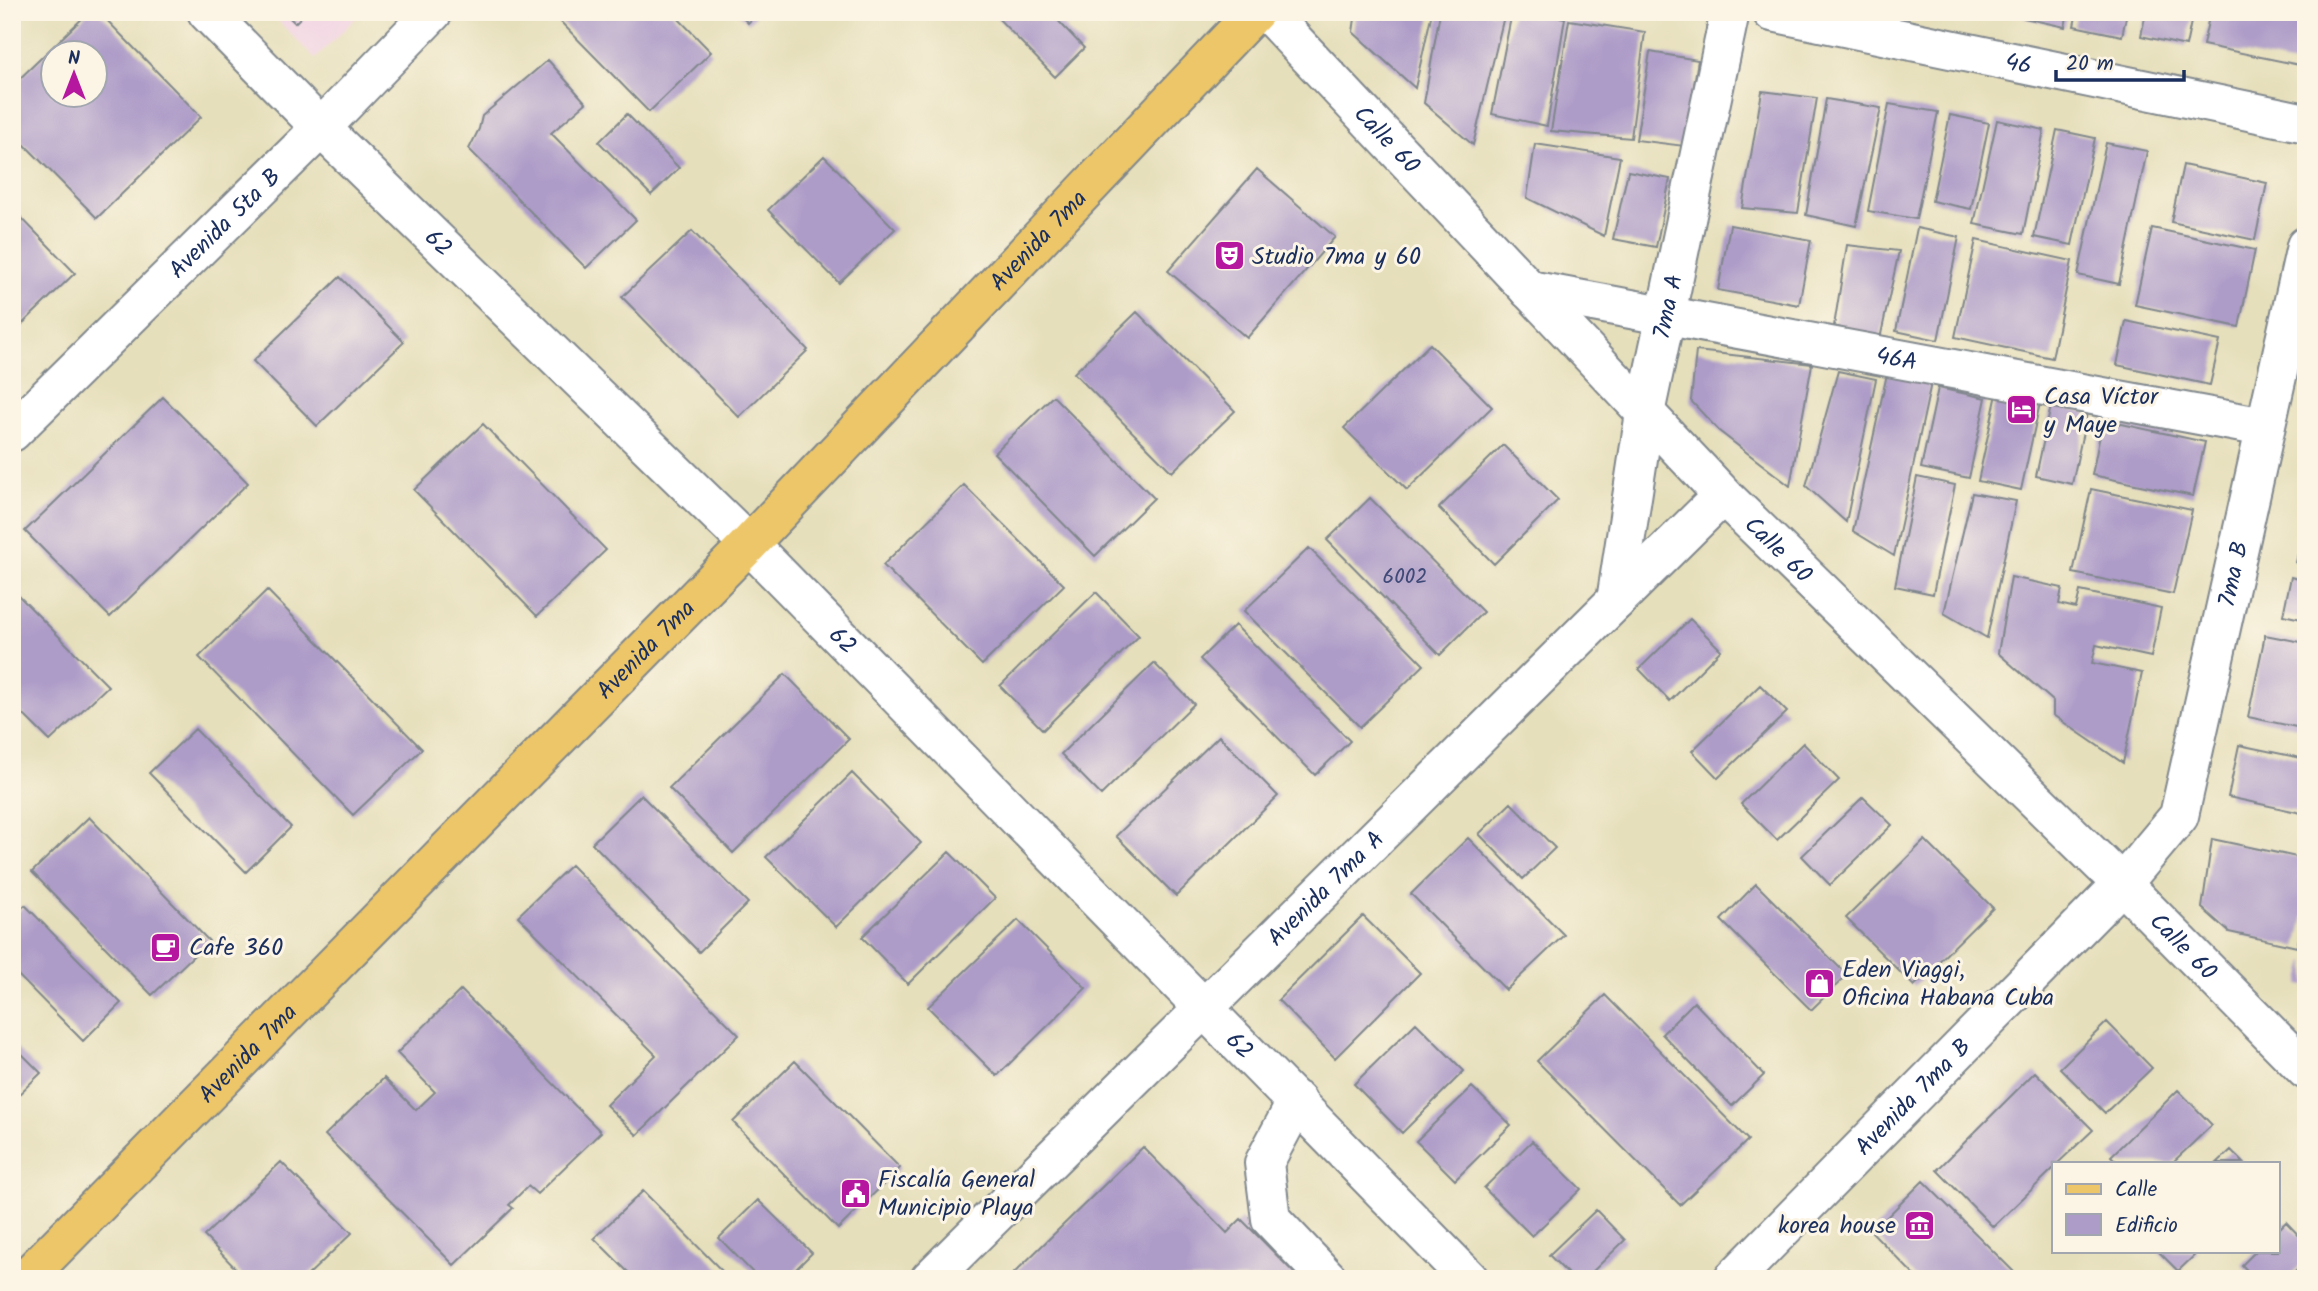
<svg xmlns="http://www.w3.org/2000/svg" width="2318" height="1291" font-family="Kalam,sans-serif">
<rect width="100%" height="100%" fill="#fcf5e5"/>
<filter id="ink" filterUnits="userSpaceOnUse"><feTurbulence type="fractalNoise" baseFrequency=".0143" numOctaves="2"/><feDisplacementMap in="SourceGraphic" scale="14" xChannelSelector="R" yChannelSelector="G"/><feConvolveMatrix kernelMatrix="1 2 1 2 8 2 1 2 1" color-interpolation-filters="sRGB"/></filter>
<filter id="wash" filterUnits="userSpaceOnUse"><feTurbulence type="fractalNoise" baseFrequency=".00686" numOctaves="4" result="noise"/><feDisplacementMap in="SourceGraphic" scale="28" xChannelSelector="R" yChannelSelector="G"/><feGaussianBlur stdDeviation="1.57" result="paint"/><feColorMatrix in="noise" values="0 0 0 0 0 0 0 0 0 0 0 0 0 0 0 0 0 1.4 0 .05"/><feComposite in="paint" operator="in"/></filter>
<g filter="url(#wash)">
<rect width="100%" height="100%" fill="#e6dfbb"/>
<!-- built -->
<path fill="#f0d0e4" d="M270,12H362L315,59Z"/>
<g id="blocks">
<!-- building -->
<path fill="#ad9bc8" fill-rule="evenodd" d="M89,12H99L201,117L97,218L12,132V86ZM52,52H94V94H52Z
M284,12H306L295,23Z
M551,12H672L711,52L649,112Z
M737,12H759L748,23Z
M992,12H1050L1084,48L1055,77Z
M1356,12H1432L1415,88L1353,32Z
M1440,12H1505L1473,145L1424,103Z
M1512,12H1536L1565,18L1547,126L1492,114Z
M2025,12H2068L2065,27L2024,18Z
M2077,12H2127L2122,36L2074,26Z
M2146,12H2193L2186,46L2141,36Z
M2210,12L2306,13L2304,66L2203,45Z
M1569,20L1645,32L1631,138L1551,131Z
M1650,52L1698,60L1684,146L1636,140Z
M548,60L586,103L551,133L636,220L586,268L469,149L479,129L482,116Z
M1762,91L1817,98L1798,213L1742,208Z
M1826,99L1881,108L1856,226L1806,215Z
M1889,104L1938,112L1916,219L1868,211Z
M627,114L679,168L651,195L599,142Z
M1950,115L1989,123L1971,209L1932,201Z
M1997,120L2044,130L2023,234L1974,224Z
M2057,130L2095,138L2072,245L2034,237Z
M2106,143L2147,151L2119,284L2078,275Z
M1535,144L1620,157L1604,236L1527,198Z
M824,156L895,229L839,283L768,210Z
M2183,165L2267,183L2255,240L2171,222Z
M1257,169L1335,237L1247,338L1168,271Z
M1628,171L1670,179L1656,247L1613,239Z
M12,208L75,273L17,329L12,324Z
M1730,225L1811,240L1799,305L1718,290Z
M1917,228L1959,237L1938,340L1896,331Z
M2152,228L2255,250L2239,327L2135,305Z
M692,231L808,350L739,417L622,297Z
M1976,240L2072,261L2052,358L1955,337Z
M1847,245L1899,251L1880,339L1834,326Z
M340,277L404,342L317,426L253,361Z
M1137,312L1235,411L1172,472L1074,373Z
M2126,321L2220,341L2210,385L2117,365Z
M1430,344L1492,407L1407,490L1344,428Z
M1696,351L1812,364L1790,486L1719,431L1691,401Z
M1838,371L1876,379L1846,522L1806,486Z
M1887,374L1931,383L1894,556L1853,531Z
M1938,388L1986,398L1969,478L1921,468Z
M1997,394L2040,403L2021,490L1978,481Z
M1053,396L1154,498L1095,556L994,453Z
M163,397L248,483L110,617L25,531Z
M2051,406L2087,413L2072,484L2036,476Z
M2103,420L2205,442L2193,496L2092,475Z
M483,424L606,550L537,616L414,490Z
M1503,445L1558,500L1494,564L1439,508Z
M1917,477L1955,485L1933,594L1895,586Z
M964,485L1064,585L982,665L883,565Z
M2091,489L2192,510L2173,594L2073,573Z
M1972,493L2016,501L1987,638L1944,613Z
M1370,498L1483,612L1440,655L1327,540Z
M2305,520H2306V565L2296,563Z
M1309,548L1424,665L1360,727L1244,611Z
M2011,577L2062,588L2059,604L2076,608L2080,591L2161,608L2151,657L2096,645L2092,663L2142,673L2123,763L2053,715V701L1998,653Z
M2291,577L2306,581V620L2283,615Z
M12,589L108,686L50,741L12,703Z
M267,590L422,749L353,815L199,657Z
M1096,592L1139,636L1043,730L1000,686Z
M1690,619L1721,650L1670,701L1639,669Z
M1235,625L1350,741L1315,775L1200,659Z
M2265,635L2306,643V729L2248,717Z
M1154,663L1194,704L1101,795L1061,754Z
M785,674L849,739L733,853L669,788Z
M1760,685L1787,712L1718,778L1692,751Z
M195,729L291,827L246,872L149,773Z
M1219,736L1278,796L1176,896L1116,836Z
M1803,743L1839,780L1777,840L1741,804Z
M2239,745L2306,759V814L2228,797Z
M852,773L921,843L836,927L766,857Z
M641,795L748,903L699,952L592,843Z
M1863,797L1892,825L1830,885L1802,856Z
M1511,803L1555,848L1523,879L1479,834Z
M89,817L209,941L152,995L32,872Z
M1468,838L1564,935L1506,990L1411,894Z
M2212,839L2306,859V908L2297,947L2229,932L2202,908Z
M1925,840L1993,908L1914,986L1846,918Z
M949,852L995,898L908,984L862,937Z
M571,865L739,1035L637,1135L606,1105L656,1055L518,916Z
M1756,884L1847,975L1811,1010L1721,920Z
M25,905L121,1003L83,1041L12,969V917Z
M1363,916L1420,973L1335,1058L1278,1000Z
M1018,920L1086,988L997,1076L928,1007Z
M2305,961H2306V986L2299,985Z
M461,990L601,1132L537,1194L528,1186L509,1205L513,1208L454,1265L325,1135L384,1078L416,1110L435,1092L397,1053Z
M1605,995L1748,1140L1680,1205L1537,1061Z
M1694,1002L1764,1075L1732,1106L1662,1034Z
M2107,1022L2152,1068L2105,1113L2060,1068Z
M1416,1023L1464,1071L1402,1133L1354,1084Z
M12,1044L41,1073L12,1101Z
M795,1061L900,1168L838,1229L733,1122Z
M2035,1072L2093,1130L2058,1163H2054V1168L1993,1227L1937,1170Z
M1472,1087L1511,1125L1455,1180L1416,1141Z
M2178,1090L2212,1125L2172,1163H2118L2111,1156Z
M1532,1141L1581,1189L1532,1236L1484,1188Z
M1143,1147L1227,1233L1241,1219L1300,1279H1008Z
M2231,1150L2244,1163H2217Z
M281,1162L352,1233L304,1279H246L204,1236Z
M1923,1181L2017,1275L2013,1279H1918L1872,1232Z
M643,1191L730,1279H635L594,1238Z
M758,1200L812,1253L786,1279H759L719,1238Z
M1596,1210L1625,1240L1585,1279H1573L1549,1255Z
M2286,1222L2306,1243V1260L2287,1279H2255L2242,1265L2256,1251H2278V1230Z
M2158,1251H2199L2178,1271Z"/>
</g>
</g>
<g filter="url(#ink)">
<use href="#blocks" fill-opacity="0" stroke="#80878c" stroke-width="2"/>
<g fill="none" stroke-linecap="round" stroke-linejoin="round">
<defs>
<g id="minor">
<path id="s1" d="M207,12L321,128L749,544L1469,1279"/>
<path id="s2" d="M1267,12L1723,495L2122,884L2306,1070"/>
<path id="s3" d="M1772,12L2306,123"/>
<path id="s4" d="M1529,290L2264,427"/>
<path id="s5" d="M12,432L321,128L433,12"/>
<path id="s6" d="M1616,601L1645,413L1730,12"/>
<path d="M1297,1101L1264,1163L1271,1219L1328,1279"/>
<path id="s7" d="M930,1279L1723,495"/>
<path id="s8" d="M1733,1279L2122,884L2179,816L2306,246"/>
</g>
<g id="major">
<path id="s9" d="M25,1279L749,544L1255,12"/>
</g>
</defs>
<!-- minor casing -->
<use href="#minor" stroke="#80878c" stroke-width="42"/>
<!-- major casing -->
<use href="#major" stroke="#80878c" stroke-width="42"/>
<!-- minor -->
<use href="#minor" stroke="#fff" stroke-width="38"/>
<!-- major -->
<use href="#major" stroke="#ecc669" stroke-width="38"/>
</g>
</g>
<!-- icons -->
<defs>
<symbol id="theatre-square" viewBox="-11 -11 22 22"><rect x="-9" y="-9" width="18" height="18" rx="4" fill="#b5179e" stroke="#fcf5e5"/><path d="M-5-5.5Q0-4 5-5.5V0Q5 5 0 6Q-5 5-5 0ZM-3.3-2.5H-1v1.5H-3.3ZM1-2.5H3.3v1.5H1ZM-2.8 1Q0 5.5 2.8 1Z" fill="#fff"/></symbol>
<symbol id="hotel-square" viewBox="-11 -11 22 22"><rect x="-9" y="-9" width="18" height="18" rx="4" fill="#b5179e" stroke="#fcf5e5"/><path d="M-6-4.5h1.5V1H6V5H4.5V3h-9V5H-6ZM-4 0a1.8 1.8 0 1 1 3.6 0ZM.5 0V-2.5h3Q6-2.5 6 0Z" fill="#fff"/></symbol>
<symbol id="cafe-square" viewBox="-11 -11 22 22"><rect x="-9" y="-9" width="18" height="18" rx="4" fill="#b5179e" stroke="#fcf5e5"/><path d="M-5.5-4.5H6V0H3Q3 3.5 0 3.5H-2.5Q-5.5 3.5-5.5 0ZM3-3.2v2h1.7v-2ZM-6 4.5H4V6H-6Z" fill="#fff"/></symbol>
<symbol id="shop-square" viewBox="-11 -11 22 22"><rect x="-9" y="-9" width="18" height="18" rx="4" fill="#b5179e" stroke="#fcf5e5"/><path d="M-5-2.5h2.3a2.7 3.5 0 0 1 5.4 0H5L5.5 6h-11ZM-1.5-2.5h3a1.5 2.3 0 0 0-3 0Z" fill="#fff"/></symbol>
<symbol id="civic-square" viewBox="-11 -11 22 22"><rect x="-9" y="-9" width="18" height="18" rx="4" fill="#b5179e" stroke="#fcf5e5"/><path d="M-.6-6.5H3V-4.5H.6V-3L4-1V1h2V6H-6V1h2V-1L-.6-3ZM-1.2 2.5V6h2.4V2.5Z" fill="#fff"/></symbol>
<symbol id="museum-square" viewBox="-11 -11 22 22"><rect x="-9" y="-9" width="18" height="18" rx="4" fill="#b5179e" stroke="#fcf5e5"/><path d="M0-6L6-3V-2H-6V-3ZM-5-1h2V3h-2ZM-1-1h2V3h-2ZM3-1h2V3H3ZM-6 4H6V6H-6Z" fill="#fff"/></symbol>
</defs>
<g fill-rule="evenodd">
<use href="#theatre-square" x="1212" y="238" width="35" height="35"/>
<use href="#hotel-square" x="2004" y="392" width="35" height="35"/>
<use href="#cafe-square" x="148" y="930" width="35" height="35"/>
<use href="#shop-square" x="1802" y="966" width="35" height="35"/>
<use href="#civic-square" x="838" y="1176" width="35" height="35"/>
<use href="#museum-square" x="1902" y="1208" width="35" height="35"/>
</g>
<g text-anchor="middle" stroke-width="6" stroke-linejoin="round" paint-order="stroke">
<!-- number labels -->
<g font-size="21" fill="#404a78">
<text x="1405" y="583">6002</text>
</g>
<!-- street labels -->
<g font-size="24" fill="#1b2f5e" stroke="#fcf5e5">
<text dy="8" stroke="none"><textPath href="#s3" startOffset="252">46</textPath></text>
<text dy="8" stroke="none"><textPath href="#s2" startOffset="175">Calle 60</textPath></text>
<text dy="8" stroke="none"><textPath href="#s5" startOffset="298">Avenida 5ta B</textPath></text>
<text dy="8" stroke="none"><textPath href="#s9" startOffset="1451">Avenida 7ma</textPath></text>
<text dy="8" stroke="none"><textPath href="#s1" startOffset="327">62</textPath></text>
<text dy="8" stroke="none"><textPath href="#s6" startOffset="299">7ma A</textPath></text>
<text dy="8" stroke="none"><textPath href="#s4" startOffset="374">46A</textPath></text>
<text dy="8" stroke="none"><textPath href="#s2" startOffset="742">Calle 60</textPath></text>
<text dy="8" stroke="none"><textPath href="#s8" startOffset="891">7ma B</textPath></text>
<text dy="8" stroke="none"><textPath href="#s1" startOffset="894">62</textPath></text>
<text dy="8" stroke="none"><textPath href="#s9" startOffset="884">Avenida 7ma</textPath></text>
<text dy="8" stroke="none"><textPath href="#s7" startOffset="556">Avenida 7ma A</textPath></text>
<text dy="8" stroke="none"><textPath href="#s2" startOffset="1309">Calle 60</textPath></text>
<text dy="8" stroke="none"><textPath href="#s1" startOffset="1461">62</textPath></text>
<text dy="8" stroke="none"><textPath href="#s9" startOffset="317">Avenida 7ma</textPath></text>
<text dy="8" stroke="none"><textPath href="#s8" startOffset="256">Avenida 7ma B</textPath></text>
</g>
<!-- poi labels -->
<g font-size="24" fill="#1b2f5e" stroke="#fcf5e5" text-anchor="start">
<text x="1252" y="264">Studio 7ma y 60</text>
<text x="2044" y="404">Casa Víctor<tspan x="2044" dy="28">y Maye</tspan></text>
<text x="189" y="955">Cafe 360</text>
<text x="1842" y="977">Eden Viaggi,<tspan x="1842" dy="28">Oficina Habana Cuba</tspan></text>
<text x="878" y="1187">Fiscalía General<tspan x="878" dy="28">Municipio Playa</tspan></text>
<text x="1896" y="1233" text-anchor="end">korea house</text>
</g>
</g>
<!-- margin -->
<rect width="2318" height="1291" fill="none" stroke="#fcf5e5" stroke-width="42"/>
<!-- legend -->
<rect x="2052" y="1162" width="228" height="91" fill="#fcf5e5" stroke="#a2a6af" stroke-width="2"/>
<rect x="2066" y="1184" width="35" height="10" fill="#ecc669" stroke="#a2a6af" stroke-width="2"/>
<text x="2115" y="1196" font-size="21" fill="#1b2f5e">Calle</text>
<rect x="2066" y="1214" width="35" height="21" fill="#ad9bc8" stroke="#a2a6af" stroke-width="2"/>
<text x="2115" y="1232" font-size="21" fill="#1b2f5e">Edificio</text>
<!-- north arrow -->
<g transform="translate(74 74)"><circle r="33" fill="#fcf5e5" stroke="#a2a6af" stroke-width="2"/>
<path d="M0-5L12 26L0 18L-12 26Z" fill="#b5179e"/>
<text y="-10" font-size="19" font-weight="bold" text-anchor="middle" fill="#1b2f5e">N</text>
</g>
<!-- scale -->
<path d="M2056 70v10h128v-10" fill="none" stroke="#1b2f5e" stroke-width="3.5"/>
<text x="2066" y="70" font-size="21" fill="#1b2f5e" stroke="#fcf5e5" stroke-width="5" paint-order="stroke">20 m</text>
</svg>
